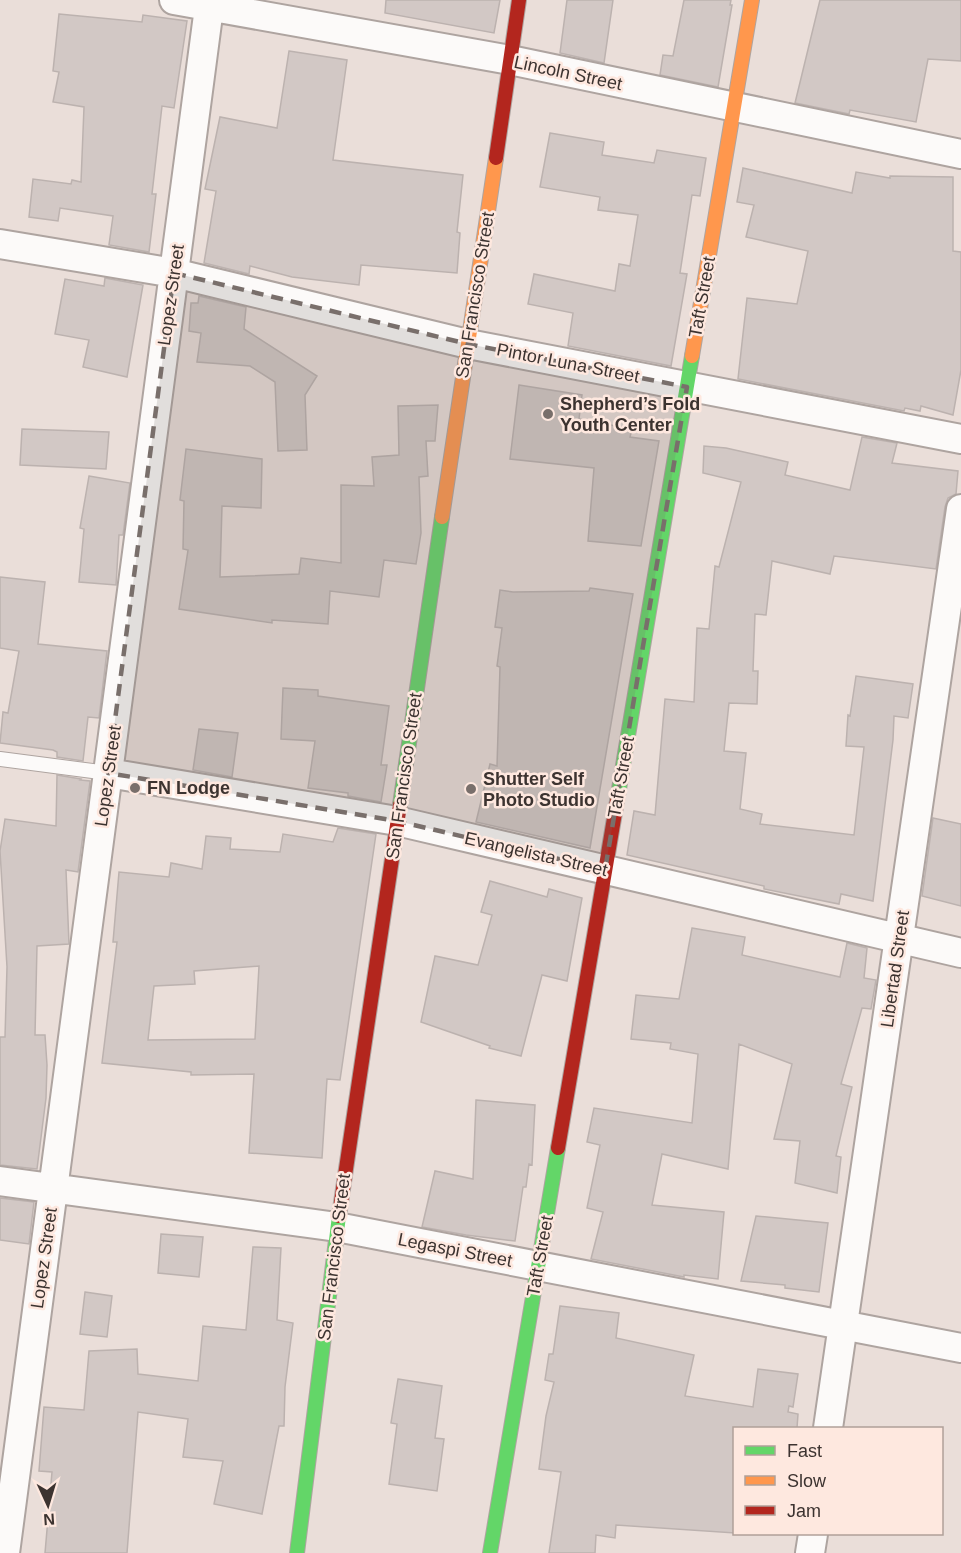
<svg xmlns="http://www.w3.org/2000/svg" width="961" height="1553" font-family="Arial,sans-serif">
<rect width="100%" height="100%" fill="#eaded9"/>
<!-- building -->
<path fill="#d2c8c5" stroke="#bcb2af" stroke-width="1.5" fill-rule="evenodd" d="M386,0H500L494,33L385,13Z
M567,0H613L604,63L560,53Z
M684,0H731L730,5H732L718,87L660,75L663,55L673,56Z
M820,0H961V61L928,59L916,122L850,110L849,114L795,103Z
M59,14L142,22L143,15L187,21L174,108L162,106L152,194H156L149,252L109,245L113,216L60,208L58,221L29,217L33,179L71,184L72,180L81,182L84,107L53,102L59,72L53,71Z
M289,51L347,60L333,160L463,175L457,232L460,233L457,273L361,265L359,285L292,277L250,266L249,274L204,263L216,191L205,189L220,117L277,128Z
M550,133L604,142L602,155L654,163L657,150L706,158L700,196L692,195L680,273L687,274L671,366L568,346L573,313L528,304L534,274L615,291L619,264L630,266L638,215L598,210L600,197L540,187Z
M743,168L852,193L856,172L890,178V176L953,177V251L961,252V370L953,415L921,406L920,411L905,408L904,411L738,379L747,298L797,304L808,251L746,237L754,205L737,202Z
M105,278L143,285L127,377L83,367L89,340L55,334L65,279L104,286Z
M199,296L246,307L244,329L317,376L305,395L307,450L278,451L275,382L250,366L197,362L201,333L189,331L191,303H198Z
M519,385L582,395L579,419L632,429L630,437L659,441L641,546L588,541L594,468L510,459Z
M438,405L435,441H426L428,476L419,477L421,533L416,564L384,560L379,597L330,591L328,624L272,620V623L179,609L188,550L183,549L184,501L180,500L186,449L262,459L261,508L222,506L220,577L299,574L301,558L341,563V485L374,486L372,457L399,455L398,406Z
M22,429L109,432L106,469L20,465Z
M862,437L897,443L892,463L958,471L956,494L948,498L945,507L936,569L834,556L830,574L772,561L766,615L755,614L753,671H758L757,704L729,703L724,751L746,753L740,809L762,814L760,824L854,835L864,747L846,746L848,715L850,716L856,676L913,684L908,718L894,716L893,740L873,901L841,894L839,904L764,889V886L627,855L634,811L655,815L665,699L694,702L697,628L709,629L715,566L719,567L741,482L703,473L704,446L726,448L788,462L785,475L850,490Z
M89,476L130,483L123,535H119L116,585L79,582L84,529L80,528Z
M0,577L45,582L38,644L107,651L99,718L88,717L83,761L57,757V752L53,750L0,743L3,712L8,713L19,651L0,648Z
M590,588L633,594L590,848L476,822L490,764L497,766L500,667L497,666L502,628L495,627L500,590L513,592L589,591Z
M283,688L318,690V696L389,706L381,765H387L381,802L348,796V793L308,788L315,741L281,739Z
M199,729L238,733L232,777L193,770Z
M57,775L81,779L80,780L90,781V782L78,872L66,870L69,944L37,946L35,1035H45L47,1065L46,1098L37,1169L0,1165V1037H5L7,967L0,851L5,819L56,826Z
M933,818L961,824V906L922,896Z
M338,828L376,834L340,1080L327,1079L322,1158L249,1153L254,1074L191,1075V1072L102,1063L117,942H113L119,872L169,877L171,863L202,869L206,836L231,838L230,849L280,852L283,834L333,842ZM259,966L255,1039L148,1040L154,986L195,984L194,971Z
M490,881L547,897L549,889L582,898L567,981L542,975L521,1056L489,1048L490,1046L421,1022L435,956L478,965L492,915L481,912Z
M692,928L745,937L742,955L840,977L847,943L867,948L864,978L876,980L871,1009L862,1008L841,1084L852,1087L836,1156L841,1157L837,1193L795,1183L800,1141L774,1139L792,1064L739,1044L728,1169L662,1154L652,1205L724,1212L718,1279L684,1275V1277L591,1259L603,1212L587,1208L600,1145L587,1142L594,1108L692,1123L698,1054L670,1049L671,1043L631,1039L636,995L679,999Z
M476,1100L535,1105L532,1165L529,1164L526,1187H523L515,1241L466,1235L422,1227L435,1171L473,1179Z
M0,1198L34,1202L29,1244L0,1240Z
M756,1216L828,1223L819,1292L785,1288V1285L741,1281Z
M161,1234L203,1237L199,1277L158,1273Z
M253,1247L281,1248L277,1320L293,1323L285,1387L284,1426H279L262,1514L214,1504L223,1461L183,1457L188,1419L138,1412L127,1553H45L52,1472L39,1471L44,1407L84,1410L89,1351L137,1349L138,1374L198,1381L203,1326L246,1330Z
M85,1292L112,1296L107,1337L80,1334Z
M560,1306L619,1313L616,1338L694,1355L685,1396L753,1407L758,1369L798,1374L793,1407L789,1406L788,1412L798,1414L797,1428H735V1533L616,1525L615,1538L596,1535L595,1553H549L561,1472L539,1469L546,1416L554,1382L545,1380L549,1354H553Z
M398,1379L442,1386L435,1438L444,1439L437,1491L389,1484L397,1424L391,1423Z"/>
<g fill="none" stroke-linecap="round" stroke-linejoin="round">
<defs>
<path id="lane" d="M0,759L108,773"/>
<path id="street" d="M174,0L510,60L961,154
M0,244L174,273L468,344L961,439
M108,773L397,821L961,953
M0,1181L337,1227L961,1348
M828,1428L961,509
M5,1553L210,0
M810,1553L813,1534"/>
<path id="fast" d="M617,801L692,356
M400,805L442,517
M297,1553L339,1216
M490,1553L558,1148"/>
<path id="slow" d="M692,356L752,0
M442,517L496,158"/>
<path id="jam" d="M496,158L519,0
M558,1148L617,801
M339,1216L400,805"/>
</defs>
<!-- lane casing -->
<use href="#lane" stroke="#aea4a0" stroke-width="16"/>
<!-- street casing -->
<use href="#street" stroke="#aea4a0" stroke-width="32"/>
<!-- fast casing -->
<use href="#fast" stroke="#aea4a0" stroke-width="16"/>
<!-- slow casing -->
<use href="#slow" stroke="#aea4a0" stroke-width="16"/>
<!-- jam casing -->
<use href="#jam" stroke="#aea4a0" stroke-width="16"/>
<!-- lane -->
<use href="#lane" stroke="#fcfaf9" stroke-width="14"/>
<!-- street -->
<use href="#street" stroke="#fcfaf9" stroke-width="28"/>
<!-- fast -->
<use href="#fast" stroke="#63d668" stroke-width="14"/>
<!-- slow -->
<use href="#slow" stroke="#ff974d" stroke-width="14"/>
<!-- jam -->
<use href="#jam" stroke="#b3261e" stroke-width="14"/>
</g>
<!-- marked area -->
<path fill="#796f6b" fill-opacity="0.2" stroke="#796f6b" stroke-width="4.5" stroke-dasharray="12 8" stroke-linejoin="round" d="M174,273L468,344L687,387L605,870L397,821L108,773Z"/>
<!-- markers -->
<g fill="#796f6b" stroke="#fee8df" stroke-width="2">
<circle cx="548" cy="414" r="6"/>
<circle cx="135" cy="788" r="6"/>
<circle cx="471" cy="789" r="6"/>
</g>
<g text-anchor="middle" stroke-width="5" stroke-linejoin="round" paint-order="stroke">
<!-- street labels -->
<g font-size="18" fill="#3c3330" stroke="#fee8df">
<text transform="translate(568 73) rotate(12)" y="6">Lincoln Street</text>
<text transform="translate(171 295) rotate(-82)" y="6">Lopez Street</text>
<text transform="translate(475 295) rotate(-81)" y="6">San Francisco Street</text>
<text transform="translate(702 297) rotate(-80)" y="6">Taft Street</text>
<text transform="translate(568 363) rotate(11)" y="6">Pintor Luna Street</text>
<text transform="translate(108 776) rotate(-82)" y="6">Lopez Street</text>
<text transform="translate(404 776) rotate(-82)" y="6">San Francisco Street</text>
<text transform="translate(621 777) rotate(-80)" y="6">Taft Street</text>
<text transform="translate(536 854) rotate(13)" y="6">Evangelista Street</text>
<text transform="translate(895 969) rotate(-82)" y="6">Libertad Street</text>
<text transform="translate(455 1250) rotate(11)" y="6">Legaspi Street</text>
<text transform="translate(540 1256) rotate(-80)" y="6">Taft Street</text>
<text transform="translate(334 1257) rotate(-83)" y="6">San Francisco Street</text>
<text transform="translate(44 1258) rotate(-82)" y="6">Lopez Street</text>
</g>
<!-- poi labels -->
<g font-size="18" font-weight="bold" fill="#3c3330" stroke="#fee8df" text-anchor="start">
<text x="560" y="410">Shepherd’s Fold<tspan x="560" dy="21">Youth Center</tspan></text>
<text x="483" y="785">Shutter Self<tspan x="483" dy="21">Photo Studio</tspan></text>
<text x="147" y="794">FN Lodge</text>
</g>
</g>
<!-- legend -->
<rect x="733" y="1427" width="210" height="108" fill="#fee8df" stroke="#b0a099" stroke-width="1.5"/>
<rect x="745" y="1446" width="30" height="9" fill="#63d668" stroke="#b0a099" stroke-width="1.5"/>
<text x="787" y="1457" font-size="18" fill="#3c3330">Fast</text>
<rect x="745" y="1476" width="30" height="9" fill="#ff974d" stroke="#b0a099" stroke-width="1.5"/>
<text x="787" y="1487" font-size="18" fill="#3c3330">Slow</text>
<rect x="745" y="1506" width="30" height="9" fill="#b3261e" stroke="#b0a099" stroke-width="1.5"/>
<text x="787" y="1517" font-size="18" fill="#3c3330">Jam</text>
<!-- north arrow -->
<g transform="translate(48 1505) rotate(176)" stroke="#fee8df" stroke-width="4.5" paint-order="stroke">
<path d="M0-4.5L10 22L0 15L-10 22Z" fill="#3c3330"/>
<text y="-9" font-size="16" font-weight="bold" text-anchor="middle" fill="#3c3330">N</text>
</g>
</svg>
